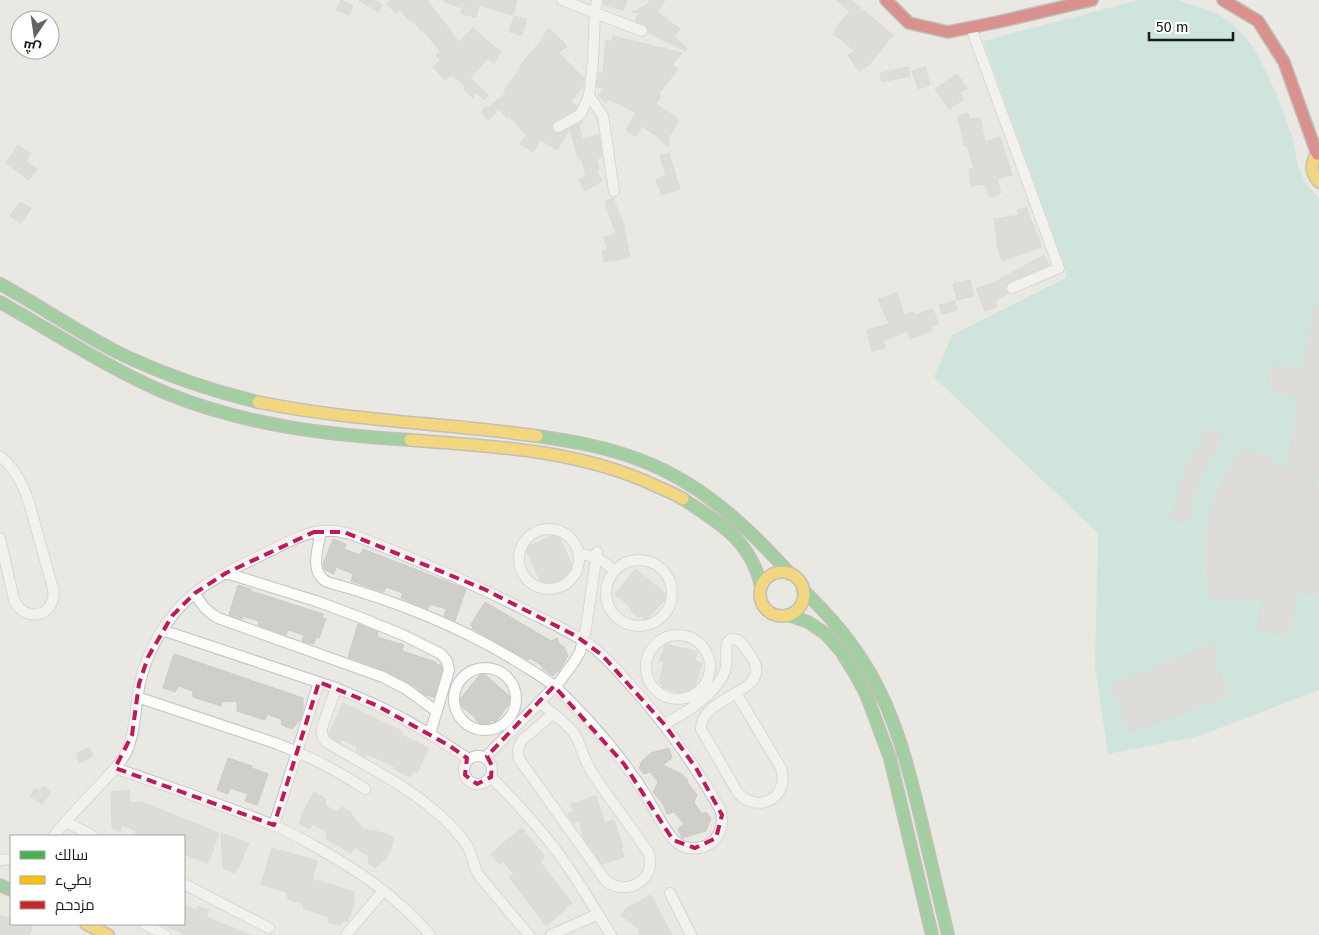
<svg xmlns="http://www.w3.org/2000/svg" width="1319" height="935" font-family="'Fira Sans',Cairo,sans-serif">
<rect width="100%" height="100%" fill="#e9e8e3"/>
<!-- pitch -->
<path fill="#aee1d3" d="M1139,0H1176L1199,7L1216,13L1231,23L1245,36L1255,50L1276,93L1293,139L1298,166L1305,183L1319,198V690L1199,736L1108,754L1095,667L1098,533L934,377L952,335L1066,278V270L983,41Z"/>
<!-- building -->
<path fill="#d0ceca" stroke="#cccac4" d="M341,0L353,6L349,15L336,10Z
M359,0H375L382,5L378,12Z
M391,0H427L459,42L473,28L493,46L501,51L494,63L487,59L470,78L488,95L485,100L476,93L473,98L463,89L466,86L451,75L445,80L433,67L441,59L436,56L440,51L422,29L421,30L412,20L410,21L399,9L396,13L387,5Z
M444,0H517L513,15L479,5L476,17L461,14L462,8L444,2Z
M604,0H627L624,10L603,5Z
M650,0H665L657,12L680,29L674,37L687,48L685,51L649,33L647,26L635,21L639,13L632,12L647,5Z
M836,0H851L893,35L869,65L859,71L848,55L855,51L833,34L838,27L837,26L850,11Z
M514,16L527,19L522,35L509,32Z
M549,28L567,46L559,53L584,78L583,86L571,102L577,106L575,110L555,121L552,124V131L557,134L570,128L557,150L540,140L533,152L520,144L526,135L509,116L507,118L499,109L488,120L482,113L486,106L488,108L506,93L504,92L521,66L520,65L542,40H541Z
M613,36L682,53L672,65L678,69L658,94L661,96L656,104L679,119L669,137L668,146L657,138L658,137L642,126L636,136L626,130L636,113L619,103L618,104L608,99L606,102L598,96L605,88L597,87L599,72L603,74L606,40L612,42Z
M908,67L910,76L882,82L880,73Z
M925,67L930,85L918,89L912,71Z
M957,74L967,88L960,93L964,99L949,109L935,89Z
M968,113L970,119L980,118L985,142L1000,137L1012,175L997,179L1001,193L990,197L985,184L971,186L969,169L974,168L967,145L964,146L958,116Z
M583,121L579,126L582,139L599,135L602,157L597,159L599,169L596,170L602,181L585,191L579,180L586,176L581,158L578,159L570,128Z
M18,145L31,154L26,161L37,169L29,180L6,163Z
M669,153L680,189L662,195L656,180L666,176L660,155Z
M613,198L625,228L624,229L630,257L604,262L602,251L607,250L604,237L616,234L605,202Z
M19,203H22L31,208L21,223L10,216Z
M1026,207L1042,247L1002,261L997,246H998L994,219L1019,215L1017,210Z
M1044,255L1049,265L1009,282L1005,288L1008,293L995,301L997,307L985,311L976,289L995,282Z
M970,280L974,296L957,300L953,284Z
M897,293L904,315L914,312L915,315L933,309L938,324L931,326L933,330L910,339L907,331L883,341L885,348L872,351L867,330L889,324L878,299Z
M954,301L957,310L942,314L939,305Z
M1315,307H1319V465L1315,489L1319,490V596L1297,592L1289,636L1257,630L1263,600L1213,599L1207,583L1205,542L1212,506L1230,465L1240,450L1262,454L1286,471L1299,397L1276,393V390L1270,389L1268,384L1270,368L1274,367L1281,368V365L1302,369Z
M1209,426L1223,435L1210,458L1201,477L1193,501L1188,523L1171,519L1186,468L1194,450Z
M557,533L575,571L570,573L571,576L561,581L551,585L550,583L543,586L525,548Z
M333,539L346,544L344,549L360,555L363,549L466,589L455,621L444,616L446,609L430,604L428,609L401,598L403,593L386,587L384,592L351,581L353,574L336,567L334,574L325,570L323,564Z
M636,569L668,596L646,620L641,616L639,618L631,611L632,609L615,594Z
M238,585L251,589V591L323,614L322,618L326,619L319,638L316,637L314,644L302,641L304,635L288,630L286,635L258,625L259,621L242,616V619L229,615Z
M485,602L551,641L557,638L559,644L564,647L568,656L559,671L555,673L553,676L543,669L541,665L530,658L528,660L473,629L471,624Z
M358,624L378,632L377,637L404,645L402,651L436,662V664L441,665L442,670L434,697L425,695L414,686L386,671L348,657Z
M1213,642L1217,656L1213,658L1229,696L1130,732L1110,686L1198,650Z
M665,644L697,652L695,661L702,663L693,694L685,692V694L662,688L663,684L659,683L664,662L660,661Z
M174,654L303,698V709L300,720L292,729L282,725L281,719L267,714L265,720L237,711V701L222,702L221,706L193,697V691L178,686L175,692L163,688Z
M482,672L513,699L495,723L492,720L485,728L475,719L476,718L457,703Z
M343,703L402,731L401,735L429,748L417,773L413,771L410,777L394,769L395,767L367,754L366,757L356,751L358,747L342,740L340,743L331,737L329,734Z
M89,747L93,756L80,763L76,754Z
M669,748L672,758L663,765L683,775L688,781L687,782L697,795L694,803L702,814L706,812L711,818L706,831L682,838L678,829L684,824L674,812L667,814L663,804L653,792L658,782L650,772L644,774L639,768L642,761L651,753Z
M228,758L252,766V768L268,774L257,805L245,801L248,794L230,788L228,794L217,790Z
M43,786L51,792L42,804L30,796L35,789L39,791Z
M129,790L130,803L141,802L219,833L208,863L184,854V836H136L135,830L122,825L120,831L112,828L111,792Z
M314,792L326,799L325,805L337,812L342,807L352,813V816L364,829L384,833L393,838L391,849L386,858L375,868L368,863L369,856L354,847L351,853L326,839L327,832L313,824L310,829L300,824L302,814Z
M596,796L605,823L614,820L623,847H621L624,857L602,864L593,852L592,846L590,847L584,839L579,821L573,823L567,814L574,812L571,804Z
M522,828L545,857L540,862L572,903L565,908L566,909L546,926L509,877L514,874L503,861L499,864L491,854L497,850L496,849Z
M221,833L249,843L239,867H237L235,873L223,868Z
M272,848L317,861L312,879L354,892V903L348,921L341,922L340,926L328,922L329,917L303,908L304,904L288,899L287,892L261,884Z
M651,895L661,915L672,935H639V929L621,915L627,908Z
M184,905L196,910L198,906L209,910L206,917L251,935H182L183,933L161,924H184Z
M0,915L11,919V924H24L32,927L29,935H0Z"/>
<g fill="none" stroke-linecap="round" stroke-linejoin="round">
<defs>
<path id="street" d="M562,0L642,31
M597,0L595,13L593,60L589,96L603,116L614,191
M971,28L1059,268L1012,288
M558,127L580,115L589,96
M0,456C23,475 29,501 36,528C42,548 47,568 53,588C58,615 26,625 14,600L0,538
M519 559a30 30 0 1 1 60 0a30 30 0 1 1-60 0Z
M321,531H336L351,534C410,557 468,581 525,610C548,622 573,632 594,648C609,660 621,675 634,689C668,727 695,765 720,809C726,827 717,846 697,848C687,849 679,846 673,839C664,829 654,809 647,797C630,770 610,744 589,721C578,710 567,697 554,686C542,676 527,668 513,659C455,624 393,600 327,582C309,572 318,548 321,531Z
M579,554C593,555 604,560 614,571
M606 593a33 33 0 1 1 66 0a33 33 0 1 1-66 0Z
M226,573L316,601L359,617L403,635L441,654L447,661L449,670L430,734
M195,593C200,604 207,612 218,618L383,677L406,689L436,711
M162,630L336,688L376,705L404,719L430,734L469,759
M646 667a32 32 0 1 1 64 0a32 32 0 1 1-64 0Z
M454 699a31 31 0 1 1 62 0a31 31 0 1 1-62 0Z
M336,688L322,728C321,735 323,740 329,744C379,773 429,796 465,842C473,853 472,866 480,877L529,935
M137,697L275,743C307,755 337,770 365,789
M539,702C551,712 564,721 574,733C578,739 580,746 583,754C585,760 588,765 591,771C609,799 630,825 648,852C659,878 627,898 606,881L519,759L518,749L522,740L553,714
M664,724C685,714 717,693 725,671C728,661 725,652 727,643L731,639L738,640C743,644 746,649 750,655C779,693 700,694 701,729L738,793C759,815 790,797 781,768L736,693
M464 770a14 14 0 1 1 28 0a14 14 0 1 1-28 0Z
M485,758L560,681L574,662L580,652L586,628L597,552
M115,768C168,787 221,804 273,825C288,831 302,839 316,847C358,870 399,898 430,935
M491,777C518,804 544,832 566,864C582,887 596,911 611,935
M66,822L93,836
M274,825L319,682
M54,836C67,819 82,804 97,788C107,777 119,766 126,753C138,727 134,698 143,671C154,637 175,606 204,586C223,573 244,564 264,554C283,545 300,534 321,531
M0,860L11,859
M184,884L269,928
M670,893L691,935
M144,924L165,935
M346,935L383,891
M551,935L598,914"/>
<path id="fast" d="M0,284C42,307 82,335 125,356C168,376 212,391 258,402
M0,302C55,333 108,368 166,393C243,425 328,435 410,440
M537,436C571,441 607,447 640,460C700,482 748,527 790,574
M683,499C720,523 751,541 761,586
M803,590C829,615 852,641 870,673C896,718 909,769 921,820C930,858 939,897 948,935
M788,615L808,622L826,634L841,651L854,672L866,694L890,758L932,935
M0,885L11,890"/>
<path id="slow" d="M1319,152C1310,162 1310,172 1319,182
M258,402C350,421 444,423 537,436
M410,440C493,446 580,450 656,486C665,490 675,494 683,499
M760 594a22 22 0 1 1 44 0a22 22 0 1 1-44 0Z
M86,924L108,935"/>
<path id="jam" d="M886,0L909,23L948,32L998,22L1092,0
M1223,0L1258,21L1284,62L1317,154"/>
</defs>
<!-- street casing -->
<use href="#street" stroke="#c2c2bf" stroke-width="12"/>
<!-- fast casing -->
<use href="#fast" stroke="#8d927c" stroke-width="14"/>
<!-- slow casing -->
<use href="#slow" stroke="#8d927c" stroke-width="14"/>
<!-- jam casing -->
<use href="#jam" stroke="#8d927c" stroke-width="14"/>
<!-- street -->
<use href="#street" stroke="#fcfcfb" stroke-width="10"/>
<!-- fast -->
<use href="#fast" stroke="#4caf50" stroke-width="11"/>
<!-- slow -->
<use href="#slow" stroke="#ffc107" stroke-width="11"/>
<!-- jam -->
<use href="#jam" stroke="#c62828" stroke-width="11"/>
</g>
<!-- marked area -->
<path d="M0 0H1319V935H0ZM314,532H344L484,589L576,636L602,655L664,724L696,768L722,815L716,838L695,848L673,840L624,764L554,686L487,756L492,766L491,777L477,784L465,775L467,758L450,746L376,705L319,682L274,825L115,768L132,735L139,684L148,657L172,616L195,593L226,573Z" fill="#e9e8e3" fill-opacity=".55" fill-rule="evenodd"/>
<path fill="none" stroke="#c2185b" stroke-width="4" stroke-dasharray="10 6" stroke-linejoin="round" d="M314,532H344L484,589L576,636L602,655L664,724L696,768L722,815L716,838L695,848L673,840L624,764L554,686L487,756L492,766L491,777L477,784L465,775L467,758L450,746L376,705L319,682L274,825L115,768L132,735L139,684L148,657L172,616L195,593L226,573Z"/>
<!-- legend -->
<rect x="10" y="835" width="175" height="90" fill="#ffffff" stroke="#a4a4a4"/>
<rect x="20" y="851" width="25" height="8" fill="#4caf50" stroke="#a4a4a4"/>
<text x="55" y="860" font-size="15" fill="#1b1b1b">سالك</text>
<rect x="20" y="876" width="25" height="8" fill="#ffc107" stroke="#a4a4a4"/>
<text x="55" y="885" font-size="15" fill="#1b1b1b">بطيء</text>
<rect x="20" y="901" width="25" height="8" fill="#c62828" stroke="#a4a4a4"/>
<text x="55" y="910" font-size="15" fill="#1b1b1b">مزدحم</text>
<!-- north arrow -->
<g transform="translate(35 35) rotate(193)"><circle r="24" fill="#ffffff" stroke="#a4a4a4"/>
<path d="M0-4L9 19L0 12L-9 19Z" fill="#636361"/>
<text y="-8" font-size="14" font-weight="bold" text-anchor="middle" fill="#1b1b1b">ش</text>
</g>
<!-- scale -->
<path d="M1149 32v8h84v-8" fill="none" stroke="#1b1b1b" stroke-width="2.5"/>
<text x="1156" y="32" font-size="15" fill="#1b1b1b" stroke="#ffffff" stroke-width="4" paint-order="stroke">50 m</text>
</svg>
